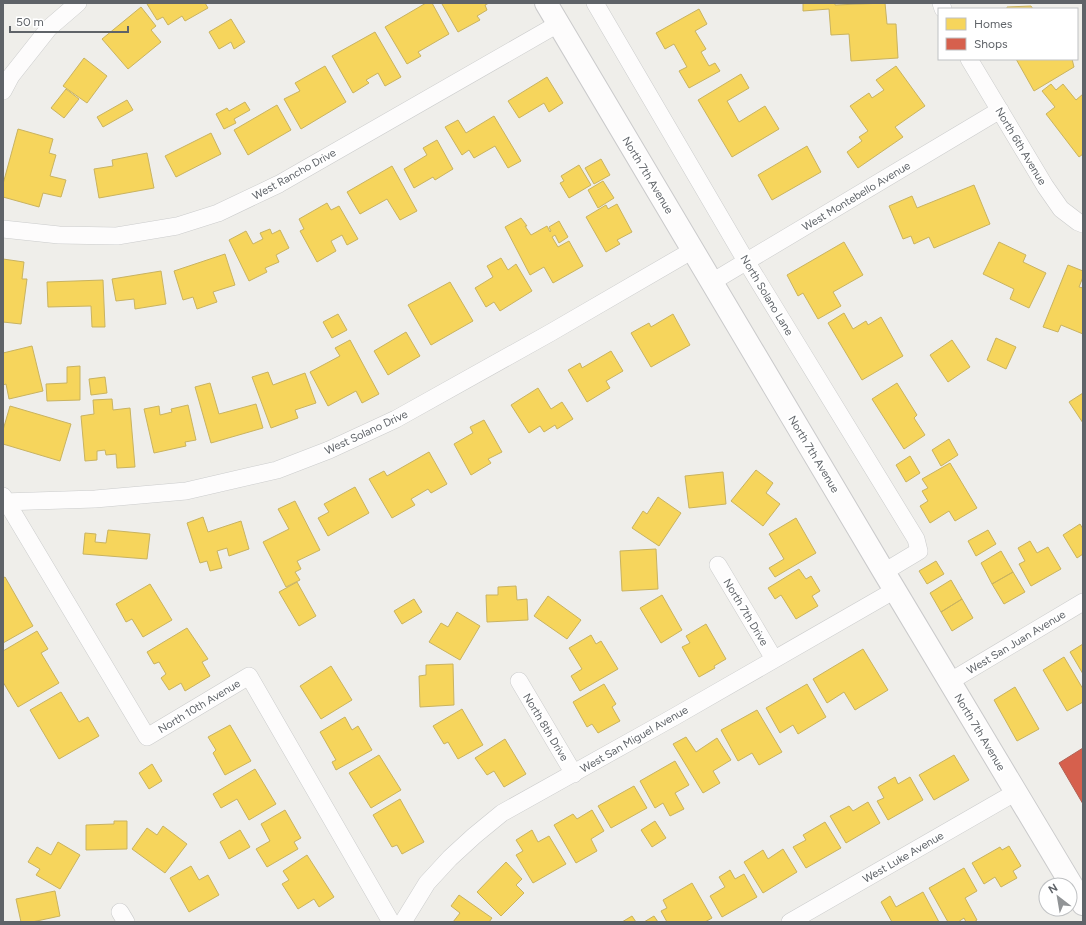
<svg xmlns="http://www.w3.org/2000/svg" width="1086" height="925" font-family="Figtree,sans-serif">
<rect width="100%" height="100%" fill="#efeeea"/>
<!-- homes -->
<path fill="#f6d55c" stroke="#c9b360" d="M149,3H205L208,8L185,21L182,16L168,25L163,17L157,20L147,4Z
M426,3H432L449,34L418,52L421,56L407,64L385,27Z
M444,3H489L485,5L487,10L477,16L480,20L458,32L442,4Z
M803,3H835V5L885,3L887,24H896L898,58L851,61L849,34L831,35L829,9L803,11Z
M1031,6L1033,9H1007V7Z
M141,7L156,26L151,30L161,42L128,69L102,39Z
M699,9L707,24L695,31L706,49L701,52L709,66L715,63L720,71L689,88L679,71L687,67L674,44L665,49L656,33Z
M231,19L245,42L234,49L231,42L219,49L209,32Z
M375,32L401,77L385,86L378,73L366,80L369,83L353,93L332,56Z
M84,58L107,76L87,103L63,86Z
M1016,59H1072L1074,67L1034,91Z
M325,66L346,102L301,129L284,99L300,91L295,83Z
M896,66L925,106L895,127L903,137L858,168L847,152L862,141L859,137L868,131L850,106L869,93L872,98L884,90L876,80Z
M741,74L749,88L727,101L739,122L765,106L779,129L732,157L698,100Z
M547,77L563,103L549,112L544,103L519,118L508,101Z
M1051,84L1056,90L1063,84L1076,100L1083,94V154L1079,157L1046,114L1055,107L1042,91Z
M66,89L79,99L64,118L51,108Z
M127,100L133,110L103,127L97,117Z
M245,102L250,110L234,119L236,123L224,129L216,114L227,108L229,111Z
M277,105L291,130L248,155L234,130Z
M494,116L521,161L508,168L495,146L474,158L469,150L462,155L445,127L458,120L466,133Z
M18,129L53,139L49,153L56,155L50,176L66,180L61,197L43,193L39,207L3,197V184Z
M211,133L221,154L176,177L165,156Z
M437,140L453,169L435,180L433,177L414,188L404,169L427,155L423,148Z
M807,146L821,172L772,200L758,175Z
M147,153L154,188L99,198L94,169L113,166L112,160Z
M601,159L610,175L594,184L585,168Z
M579,165L591,185L569,198L560,183L564,181L561,176Z
M392,166L417,211L400,220L387,199L360,214L347,192Z
M603,181L614,198L598,208L588,190Z
M974,185L990,224L934,248L929,237L914,244L911,236L903,239L889,206L912,196L917,208Z
M327,203L331,210L339,206L358,239L347,245L342,235L331,241L336,251L317,262L300,231L304,229L299,219Z
M617,204L632,232L617,240L620,244L606,252L586,217L606,205L608,209Z
M521,218L527,226H525L531,235L547,226L550,232L551,231L549,227L559,221L568,237L559,243L555,235L552,237L558,247L569,241L583,266L553,283L544,267L530,275L505,227Z
M270,229L272,234L280,230L289,248L276,255L279,262L265,268L267,272L249,281L229,240L246,231L253,244L263,239L260,233Z
M844,242L863,275L833,292L841,306L818,319L803,293L798,296L787,275Z
M999,242L1026,255L1023,262L1046,273L1029,308L1010,299L1014,289L983,274Z
M225,254L235,285L213,292L217,302L197,309L193,297L183,300L174,271Z
M501,258L508,270L516,264L532,291L500,311L494,302L486,307L475,288L493,277L487,266Z
M3,259L24,262L22,279H27L21,324L3,322Z
M1068,265L1083,271V277L1079,287L1083,288V334L1061,325L1058,332L1043,327Z
M161,271L166,304L135,309L134,299L116,301L112,279Z
M103,280L105,327H92L91,306L48,307L47,282Z
M450,282L473,321L431,345L408,305Z
M844,313L853,329L866,321L868,325L881,317L903,356L862,380L828,323Z
M338,314L347,330L332,338L323,322Z
M673,314L690,345L651,367L631,333L649,323L651,327Z
M406,332L420,356L388,375L374,351Z
M996,338L1016,347L1006,369L987,360Z
M350,340L379,394L362,403L356,391L328,406L310,372L340,356L335,348Z
M952,340L970,367L948,382L930,355Z
M32,346L43,391L9,399L6,384L3,385V353Z
M611,351L623,371L606,381L610,388L587,402L568,370L580,363L582,368Z
M80,366V400L47,401L46,384L67,383V367Z
M268,372L273,385L305,373L316,403L295,410L298,418L271,428L252,377Z
M105,377L107,393L91,395L89,379Z
M210,383L219,414L256,404L263,428L211,443L195,387Z
M897,383L917,415L914,418L925,435L904,449L872,399Z
M538,388L551,409L562,402L573,419L557,429L555,425L544,432L540,426L529,433L511,405Z
M1083,393V423L1069,402Z
M112,399L113,410L130,408L135,467L117,468L116,454L106,455L105,450L97,451V460L85,461L81,416L94,414L93,400Z
M188,405L196,440L185,442L186,446L154,453L144,409L159,406L160,415L172,412L171,409Z
M10,406L71,424L60,461L3,444V430Z
M484,420L502,452L488,459L491,463L471,475L454,444L473,433L470,427Z
M949,439L958,455L941,466L932,450Z
M429,452L447,484L431,493L428,489L411,499L415,505L392,518L369,479L384,471L387,476Z
M910,456L920,473L906,482L896,465Z
M950,463L977,508L955,521L949,511L930,523L920,506L928,501L922,491L928,488L922,479Z
M756,470L773,483L766,493L780,504L763,526L731,501Z
M723,472L726,504L689,508L685,476Z
M355,487L369,513L328,536L318,518L329,512L324,504Z
M658,497L681,513L659,546L632,528L643,511L647,514Z
M295,501L320,550L297,561L301,569L295,572L300,580L286,587L263,542L289,529L278,509Z
M203,517L208,532L241,521L249,549L229,556L227,548L217,551L222,568L210,571L207,561L200,563L187,523Z
M796,518L816,553L775,577L769,568L784,559L769,534Z
M1080,524L1083,529V554L1077,558L1063,535Z
M108,530L150,534L147,559L83,554L85,533L96,534L95,542L106,543Z
M988,530L996,544L976,556L968,541Z
M1030,541L1037,553L1048,547L1061,569L1031,586L1019,564L1025,561L1018,548Z
M656,549L658,589L622,591L620,551Z
M1001,551L1013,572L992,584L981,563Z
M936,561L944,574L927,584L919,571Z
M799,569L806,579L811,576L820,591L812,596L818,606L796,619L781,595L775,599L768,588Z
M1013,572L1025,592L1004,604L992,584Z
M5,577L33,626L3,643V578Z
M951,580L962,599L941,612L930,593Z
M297,582L316,616L299,626L279,592Z
M150,584L172,620L143,637L132,619L126,622L116,604Z
M516,586L517,600L527,599L528,620L487,622L486,595H498V587Z
M662,595L682,630L661,643L640,608Z
M548,596L581,620L567,639L534,616Z
M414,599L422,612L402,624L394,611Z
M962,599L973,618L952,631L941,612Z
M457,612L480,626L460,660L429,642L441,623L448,627Z
M706,624L726,659L714,666L715,668L699,677L682,647L690,643L686,636Z
M187,628L208,659L202,662L210,676L185,691L181,683L169,690L161,678L166,674L159,662L154,664L147,652Z
M37,631L48,649L41,653L59,683L18,707L3,682V651Z
M591,635L596,644L601,641L618,669L580,691L571,676L582,669L569,648Z
M1083,644V674L1070,652Z
M863,649L888,690L855,710L844,692L827,703L813,679Z
M1064,657L1083,689V702L1067,711L1043,670Z
M453,664L454,705L420,707L419,676L426,675V665Z
M331,666L352,700L321,719L300,686Z
M604,684L616,704L612,707L620,721L598,733L592,724L587,727L573,702Z
M807,684L826,717L798,734L793,725L780,733L766,708Z
M1015,687L1039,729L1017,741L994,700Z
M61,692L79,722L88,717L99,736L59,759L30,710Z
M462,709L483,745L458,759L448,742L444,744L433,726Z
M757,710L782,752L759,765L752,753L738,761L721,730Z
M345,717L352,730L358,726L372,750L336,770L332,762L336,760L320,732Z
M230,725L251,761L225,775L213,753L216,750L208,737Z
M686,737L696,752L717,738L731,760L713,771L720,783L703,793L673,744Z
M505,739L526,774L504,787L494,771L487,775L475,758Z
M379,755L401,790L371,808L349,773Z
M954,755L969,780L934,800L919,775Z
M675,761L689,785L675,793L684,809L670,816L663,803L655,808L640,781Z
M152,764L162,781L149,789L139,773Z
M255,769L276,804L249,820L237,799L221,808L213,794Z
M895,777L898,784L910,777L923,800L888,820L877,801L884,798L878,787Z
M634,786L647,808L611,828L598,806Z
M400,799L424,842L402,854L397,845L392,847L373,815Z
M868,802L880,823L846,843L830,816L849,806L853,811Z
M285,810L301,838L294,842L298,849L267,867L256,849L270,841L261,824Z
M592,810L604,831L591,839L597,851L576,863L554,825L573,814L577,819Z
M114,821H127V849L86,850V825L114,824Z
M655,821L666,838L652,847L641,830Z
M825,822L841,848L806,868L793,847L806,840L803,835Z
M163,826L187,844L165,873L132,849L147,828L157,835Z
M240,830L250,847L229,859L220,842Z
M532,830L538,842L549,836L566,864L533,883L516,855L523,851L516,840Z
M58,842L80,855L60,889L36,875L40,869L28,862L37,847L51,855Z
M1009,846L1021,866L1013,871L1017,878L1001,887L995,877L984,884L972,863L1000,847L1002,850Z
M783,849L797,872L763,893L744,862L763,850L768,859Z
M307,855L334,897L319,907L314,899L298,909L282,884L289,880L283,871Z
M506,862L522,879L516,885L524,893L501,916L477,892Z
M191,866L199,880L208,875L219,895L189,912L170,878Z
M964,868L977,891L965,898L977,920L974,922H966L964,918L958,922H948L929,888Z
M730,870L735,879L744,874L757,897L722,917L710,896L725,887L719,877Z
M692,883L712,918L705,922H667L661,911L667,908L663,900Z
M55,891L60,916L32,922H21L16,899Z
M923,892L939,922H892L881,902L890,896L896,907Z
M459,895L492,918L489,922H453L460,913L451,906Z
M632,916L636,922H622Z
M654,916L658,922H644Z"/>
<!-- shops -->
<path fill="#d6604d" stroke="#b26155" d="M1083,748V804L1059,763Z"/>
<g fill="none" stroke-linecap="round" stroke-linejoin="round">
<defs>
<path id="street" d="M595,3L746,261L916,539L919,551L884,572
M941,3L943,9
M969,59L1045,186L1061,209L1078,222L1083,224
M3,91L11,76L49,28L78,3
M3,229L59,235L117,236L177,226L218,213L279,184L558,24
M712,282L1000,110
M3,496L147,737L249,676L391,922
M3,502L95,499L186,491L277,470L329,450L396,419L550,333L693,250
M718,565L774,659
M519,681L574,774
M949,682L1083,602
M120,912L126,922
M403,922L427,883L450,858L474,836L502,813L674,717L895,590
M790,922L1016,792"/>
<path id="secondary" d="M546,3L884,572L1083,904"/>
</defs>
<!-- street casing -->
<use href="#street" stroke="#cbcccc" stroke-width="18"/>
<!-- secondary casing -->
<use href="#secondary" stroke="#cacacb" stroke-width="24"/>
<!-- street -->
<use href="#street" stroke="#fdfcfc" stroke-width="17"/>
<!-- secondary -->
<use href="#secondary" stroke="#fdfcfc" stroke-width="22"/>
</g>
<g text-anchor="middle" stroke-width="4" stroke-linejoin="round" paint-order="stroke">
<!-- street labels -->
<g font-size="11" fill="#5f6368" stroke="#fff">
<text transform="translate(1021 146) rotate(59)" y="4">North 6th Avenue</text>
<text transform="translate(294 174) rotate(-29)" y="4">West Rancho Drive</text>
<text transform="translate(648 175) rotate(59)" y="4">North 7th Avenue</text>
<text transform="translate(856 196) rotate(-31)" y="4">West Montebello Avenue</text>
<text transform="translate(767 295) rotate(59)" y="4">North Solano Lane</text>
<text transform="translate(366 432) rotate(-25)" y="4">West Solano Drive</text>
<text transform="translate(814 454) rotate(59)" y="4">North 7th Avenue</text>
<text transform="translate(746 612) rotate(59)" y="4">North 7th Drive</text>
<text transform="translate(1016 642) rotate(-31)" y="4">West San Juan Avenue</text>
<text transform="translate(199 706) rotate(-31)" y="4">North 10th Avenue</text>
<text transform="translate(546 727) rotate(59)" y="4">North 8th Drive</text>
<text transform="translate(980 732) rotate(59)" y="4">North 7th Avenue</text>
<text transform="translate(634 739) rotate(-30)" y="4">West San Miguel Avenue</text>
<text transform="translate(903 857) rotate(-30)" y="4">West Luke Avenue</text>
</g>
</g>
<!-- border -->
<rect width="1086" height="925" fill="none" stroke="#5f6368" stroke-width="8"/>
<!-- legend -->
<rect x="938" y="8" width="140" height="52" fill="#ffffff" stroke="#bfc1c3"/>
<rect x="946" y="18" width="20" height="12" fill="#f6d55c" stroke="#bfc1c3"/>
<text x="974" y="28" font-size="12" fill="#5f6368">Homes</text>
<rect x="946" y="38" width="20" height="12" fill="#d6604d" stroke="#bfc1c3"/>
<text x="974" y="48" font-size="12" fill="#5f6368">Shops</text>
<!-- north arrow -->
<g transform="translate(1058 897) rotate(329)"><circle r="19" fill="#ffffff" stroke="#bfc1c3"/>
<path d="M0-3L7 15L0 10L-7 15Z" fill="#919496"/>
<text y="-6" font-size="11" font-weight="bold" text-anchor="middle" fill="#5f6368">N</text>
</g>
<!-- scale -->
<path d="M10 26v6h118v-6" fill="none" stroke="#5f6368" stroke-width="2"/>
<text x="16" y="26" font-size="12" fill="#5f6368" stroke="#ffffff" stroke-width="3" paint-order="stroke">50 m</text>
</svg>
